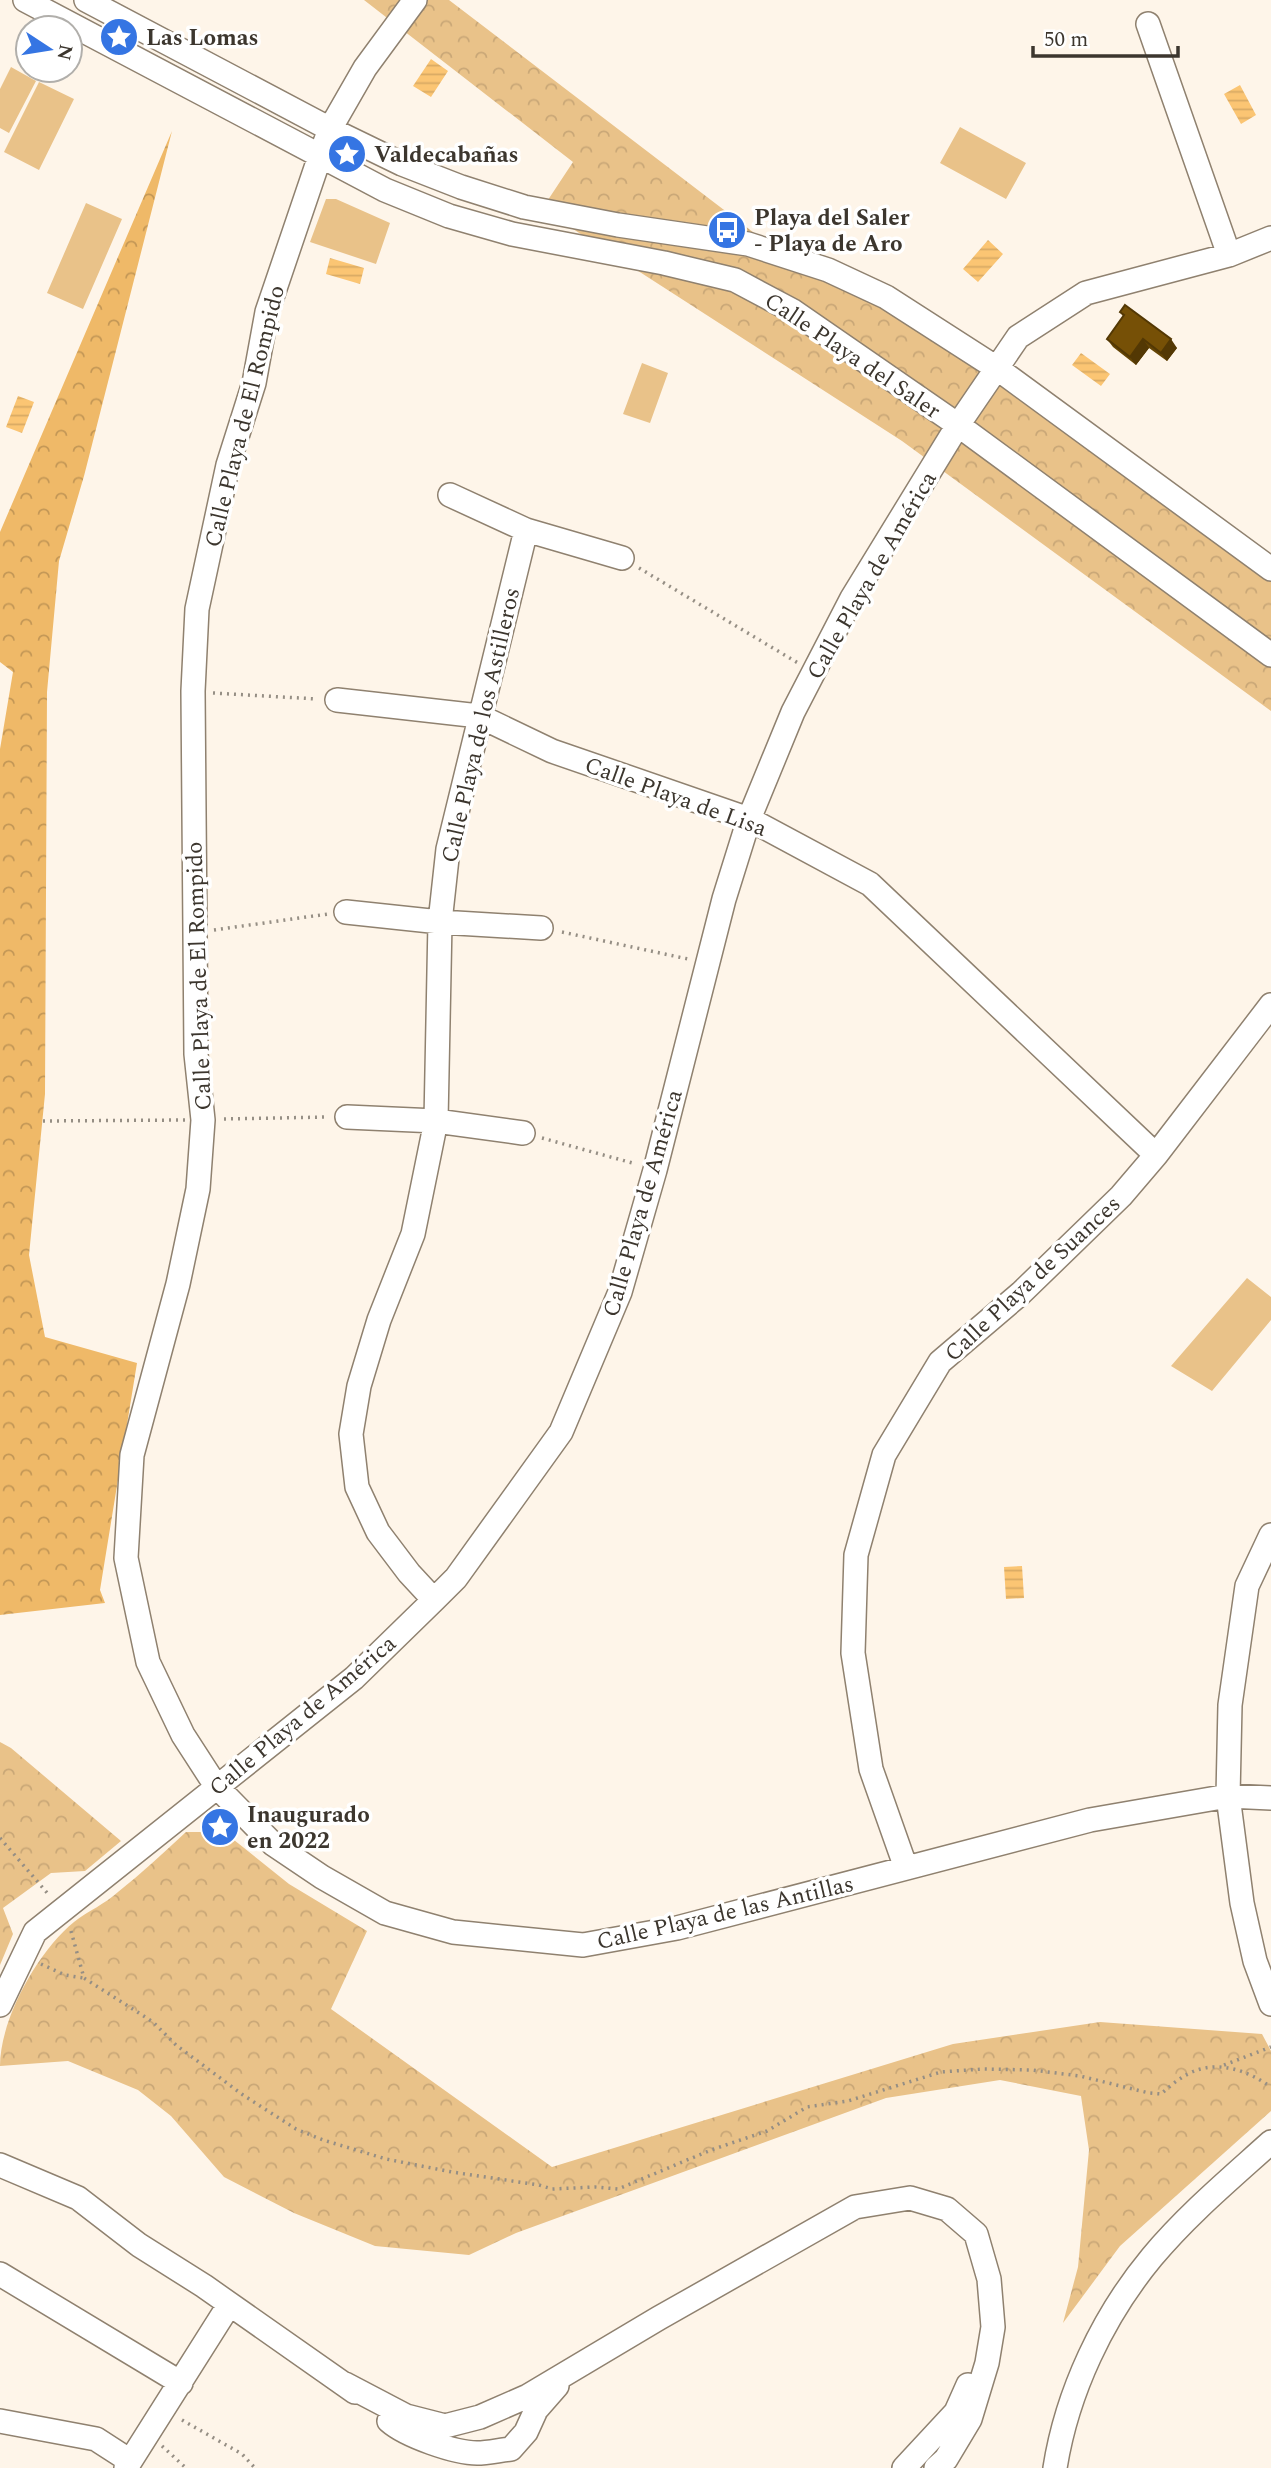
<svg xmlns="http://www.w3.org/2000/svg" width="1271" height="2468" font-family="Spectral,serif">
<defs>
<pattern id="forest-crowns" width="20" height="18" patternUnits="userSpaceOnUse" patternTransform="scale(1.75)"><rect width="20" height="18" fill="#efb968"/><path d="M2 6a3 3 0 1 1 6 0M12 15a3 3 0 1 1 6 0" fill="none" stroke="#c39756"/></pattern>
<pattern id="park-crowns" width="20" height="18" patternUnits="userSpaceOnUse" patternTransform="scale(1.75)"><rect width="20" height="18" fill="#e9c289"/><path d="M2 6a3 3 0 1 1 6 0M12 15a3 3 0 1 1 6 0" fill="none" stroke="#c9a777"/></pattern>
<pattern id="water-rules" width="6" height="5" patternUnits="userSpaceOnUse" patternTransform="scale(1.75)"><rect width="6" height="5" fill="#fbc573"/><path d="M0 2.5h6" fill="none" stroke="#d8aa64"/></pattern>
</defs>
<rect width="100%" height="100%" fill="#fef5e9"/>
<!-- forest -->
<path fill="url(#forest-crowns)" d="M172,131L84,476L59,561L47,692L45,1094L29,1255L45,1337L137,1363L100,1590L105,1603L0,1615V749L13,672L0,662V532Z"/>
<!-- park -->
<path fill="url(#park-crowns)" d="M364,0H449L770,245L868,287L1271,565V711L902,441L542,209L573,162Z
M0,1742L11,1748L121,1841L85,1871L51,1873L3,1908L13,1934L0,1965Z
M186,1832H224L289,1884L367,1931L331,2009L552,2167L953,2044L1100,2022L1262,2034L1271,2051V2111L1120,2246L1063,2323L1078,2267L1089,2150L1081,2096L1000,2080L886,2098L516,2233L469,2255L375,2246L294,2213L224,2177L171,2116L138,2090L68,2061L0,2066C0,2019 38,1951 74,1922C88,1911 105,1904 118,1892C142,1873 164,1852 186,1832Z"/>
<!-- garden -->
<path fill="#e9c289" d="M11,67L36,81L9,133L0,128V89Z
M39,82L74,99L39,170L4,152Z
M960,127L1026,163L1006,199L940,163Z
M326,199H336L390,223L376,264L310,242Z
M86,203L122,219L83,309L47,293Z
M642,363L668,373L650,423L623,414Z
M1247,1278L1271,1297V1320L1212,1391L1171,1366Z"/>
<!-- water -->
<path fill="url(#water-rules)" d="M431,59L448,71L431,97L413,86Z
M1240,85L1256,115L1241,124L1224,94Z
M988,240L1003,254L978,282L963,269Z
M330,258L364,268L360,284L326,274Z
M1081,353L1110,374L1101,386L1072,365Z
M18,396L34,402L22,433L6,427Z
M1022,1566L1024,1598L1006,1599L1004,1567Z"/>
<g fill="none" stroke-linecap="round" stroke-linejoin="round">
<defs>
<path id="minor" d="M25,0L385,190L449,216L512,234L664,263L735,280L793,311L958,425L1271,655
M86,0L330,129L402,164L461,187L524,207L618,225L748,244L828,270L886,297L998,369L1271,569
M415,0L365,68L330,129L320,156L267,312L254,383L228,465L197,609L193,691L196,1054L203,1120L198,1189L178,1284L132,1455L126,1558L148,1662L183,1735L216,1786L273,1844L322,1877L385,1913L453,1932L583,1945L677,1928L1090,1820L1228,1796L1271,1798
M1148,24L1229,255
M450,495L526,530L622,558
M337,700L479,716L552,751L749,819L870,884L1156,1155
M346,912L440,922L541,928
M347,1117L436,1121L523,1133
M1271,1535L1247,1586L1230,1705L1228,1796L1242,1903L1255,1961L1271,2004
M434,1600L409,1573L378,1532L357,1487L351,1434L359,1386L379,1320L413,1234L436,1121L440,922L448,849L526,530
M906,1868L871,1769L853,1653L856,1555L884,1455L940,1362L1021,1293L1121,1196L1156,1155L1271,1005
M0,2005L35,1932L354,1678L434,1600L456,1578L561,1432L620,1292L655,1170L724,899L749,819L793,712L852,598L958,425L1018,337L1086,293L1229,255L1271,238
M0,2165L78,2198L139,2245L204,2286L355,2392
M0,2274L181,2383
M345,2384L406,2416L445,2426L480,2417L528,2396L659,2318L855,2207L910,2198L947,2209L976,2234L989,2279L993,2327L987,2363L970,2419L946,2459L936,2468
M0,2421L96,2439L130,2461
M389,2421C406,2436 455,2453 477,2453C488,2453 500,2450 511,2449L526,2432L536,2410L557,2386
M126,2468L229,2305
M904,2468L956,2412L968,2385
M1055,2468C1067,2392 1103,2316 1152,2257C1187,2215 1230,2179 1271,2142"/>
</defs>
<!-- minor casing -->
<use href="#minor" stroke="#8f816f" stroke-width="26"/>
<!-- path -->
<path stroke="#958e84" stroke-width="3.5" stroke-dasharray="2 5" stroke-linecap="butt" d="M639,568L798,663
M213,693L317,699
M214,930L328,914
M562,932L688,959
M224,1119L328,1117
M43,1121L185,1120
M542,1138L636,1164
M0,1838L49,1895
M71,1931L84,1978L153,2022L176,2045L243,2095L296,2129L323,2140L386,2159L452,2172L539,2185L552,2189L595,2187L618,2189L711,2150L767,2131L807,2107L848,2101L941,2072L983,2069L1032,2070L1080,2076L1149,2093L1161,2094C1169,2087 1178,2079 1188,2074C1216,2059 1247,2070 1271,2087
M41,1964L65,1975L83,1978
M1224,2065L1271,2047
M182,2420L242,2454L255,2468
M162,2446L186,2468"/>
<!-- minor -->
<use href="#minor" stroke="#fff" stroke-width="23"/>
</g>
<!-- wall -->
<path fill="#654505" d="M1120,312L1177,348L1167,361L1149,348L1136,365L1113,347L1107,339L1123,316Z"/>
<!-- shaded-wall -->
<path fill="#533804" d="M1143,339L1149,348L1136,365L1130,357Z
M1171,339L1177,348L1167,361L1161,353Z"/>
<!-- building -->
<path fill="#765006" stroke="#533804" stroke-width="2" d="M1125,305L1171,339L1161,353L1143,339L1130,357L1107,339L1124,315L1120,312Z"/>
<!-- icons -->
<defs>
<symbol id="sight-disc" viewBox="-11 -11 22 22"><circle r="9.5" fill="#3575e3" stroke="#fff"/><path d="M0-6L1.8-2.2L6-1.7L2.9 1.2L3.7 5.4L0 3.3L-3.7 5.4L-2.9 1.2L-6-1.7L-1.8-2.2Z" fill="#fff"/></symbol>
<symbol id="bus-disc" viewBox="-11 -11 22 22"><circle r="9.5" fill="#3575e3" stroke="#fff"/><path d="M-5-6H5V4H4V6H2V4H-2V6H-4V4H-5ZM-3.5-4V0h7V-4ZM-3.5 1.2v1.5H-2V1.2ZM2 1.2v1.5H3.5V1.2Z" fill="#fff"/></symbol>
</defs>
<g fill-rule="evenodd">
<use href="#sight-disc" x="97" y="15" width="44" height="44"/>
<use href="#sight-disc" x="325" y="132" width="44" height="44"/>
<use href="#bus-disc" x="705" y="208" width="44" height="44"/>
<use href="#sight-disc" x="198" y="1805" width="44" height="44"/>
</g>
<g text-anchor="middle" stroke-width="7" stroke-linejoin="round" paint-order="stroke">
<!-- poi labels -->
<g font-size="23" font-weight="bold" fill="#3c362e" stroke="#fff" text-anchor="start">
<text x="146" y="45">Las Lomas</text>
<text x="374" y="162">Valdecabañas</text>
<text x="754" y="225">Playa del Saler<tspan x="754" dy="26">- Playa de Aro</tspan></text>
<text x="247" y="1822">Inaugurado<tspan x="247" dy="26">en 2022</tspan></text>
</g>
<!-- street labels -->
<g font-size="23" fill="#3c362e" stroke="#fff">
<text transform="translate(853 355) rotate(34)" y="8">Calle Playa del Saler</text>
<text transform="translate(244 416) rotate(-76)" y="8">Calle Playa de El Rompido</text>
<text transform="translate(871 575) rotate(-60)" y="8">Calle Playa de América</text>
<text transform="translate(480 725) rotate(-77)" y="8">Calle Playa de los Astilleros</text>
<text transform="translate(676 796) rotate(20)" y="8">Calle Playa de Lisa</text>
<text transform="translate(198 976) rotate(-92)" y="8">Calle Playa de El Rompido</text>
<text transform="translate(642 1203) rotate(-74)" y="8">Calle Playa de América</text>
<text transform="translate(1032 1278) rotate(-43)" y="8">Calle Playa de Suances</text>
<text transform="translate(302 1715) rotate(-40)" y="8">Calle Playa de América</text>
<text transform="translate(725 1912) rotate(-13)" y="8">Calle Playa de las Antillas</text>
</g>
</g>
<!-- north arrow -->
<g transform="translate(49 49) rotate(102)"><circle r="33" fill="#ffffff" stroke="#b1afab" stroke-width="2"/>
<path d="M0-5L12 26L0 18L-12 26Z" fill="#3575e3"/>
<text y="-10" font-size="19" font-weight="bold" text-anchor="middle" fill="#3c362e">N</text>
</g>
<!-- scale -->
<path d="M1033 46v10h145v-10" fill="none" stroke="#3c362e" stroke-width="3.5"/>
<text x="1044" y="46" font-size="21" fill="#3c362e" stroke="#ffffff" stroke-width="5" paint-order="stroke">50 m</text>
</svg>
